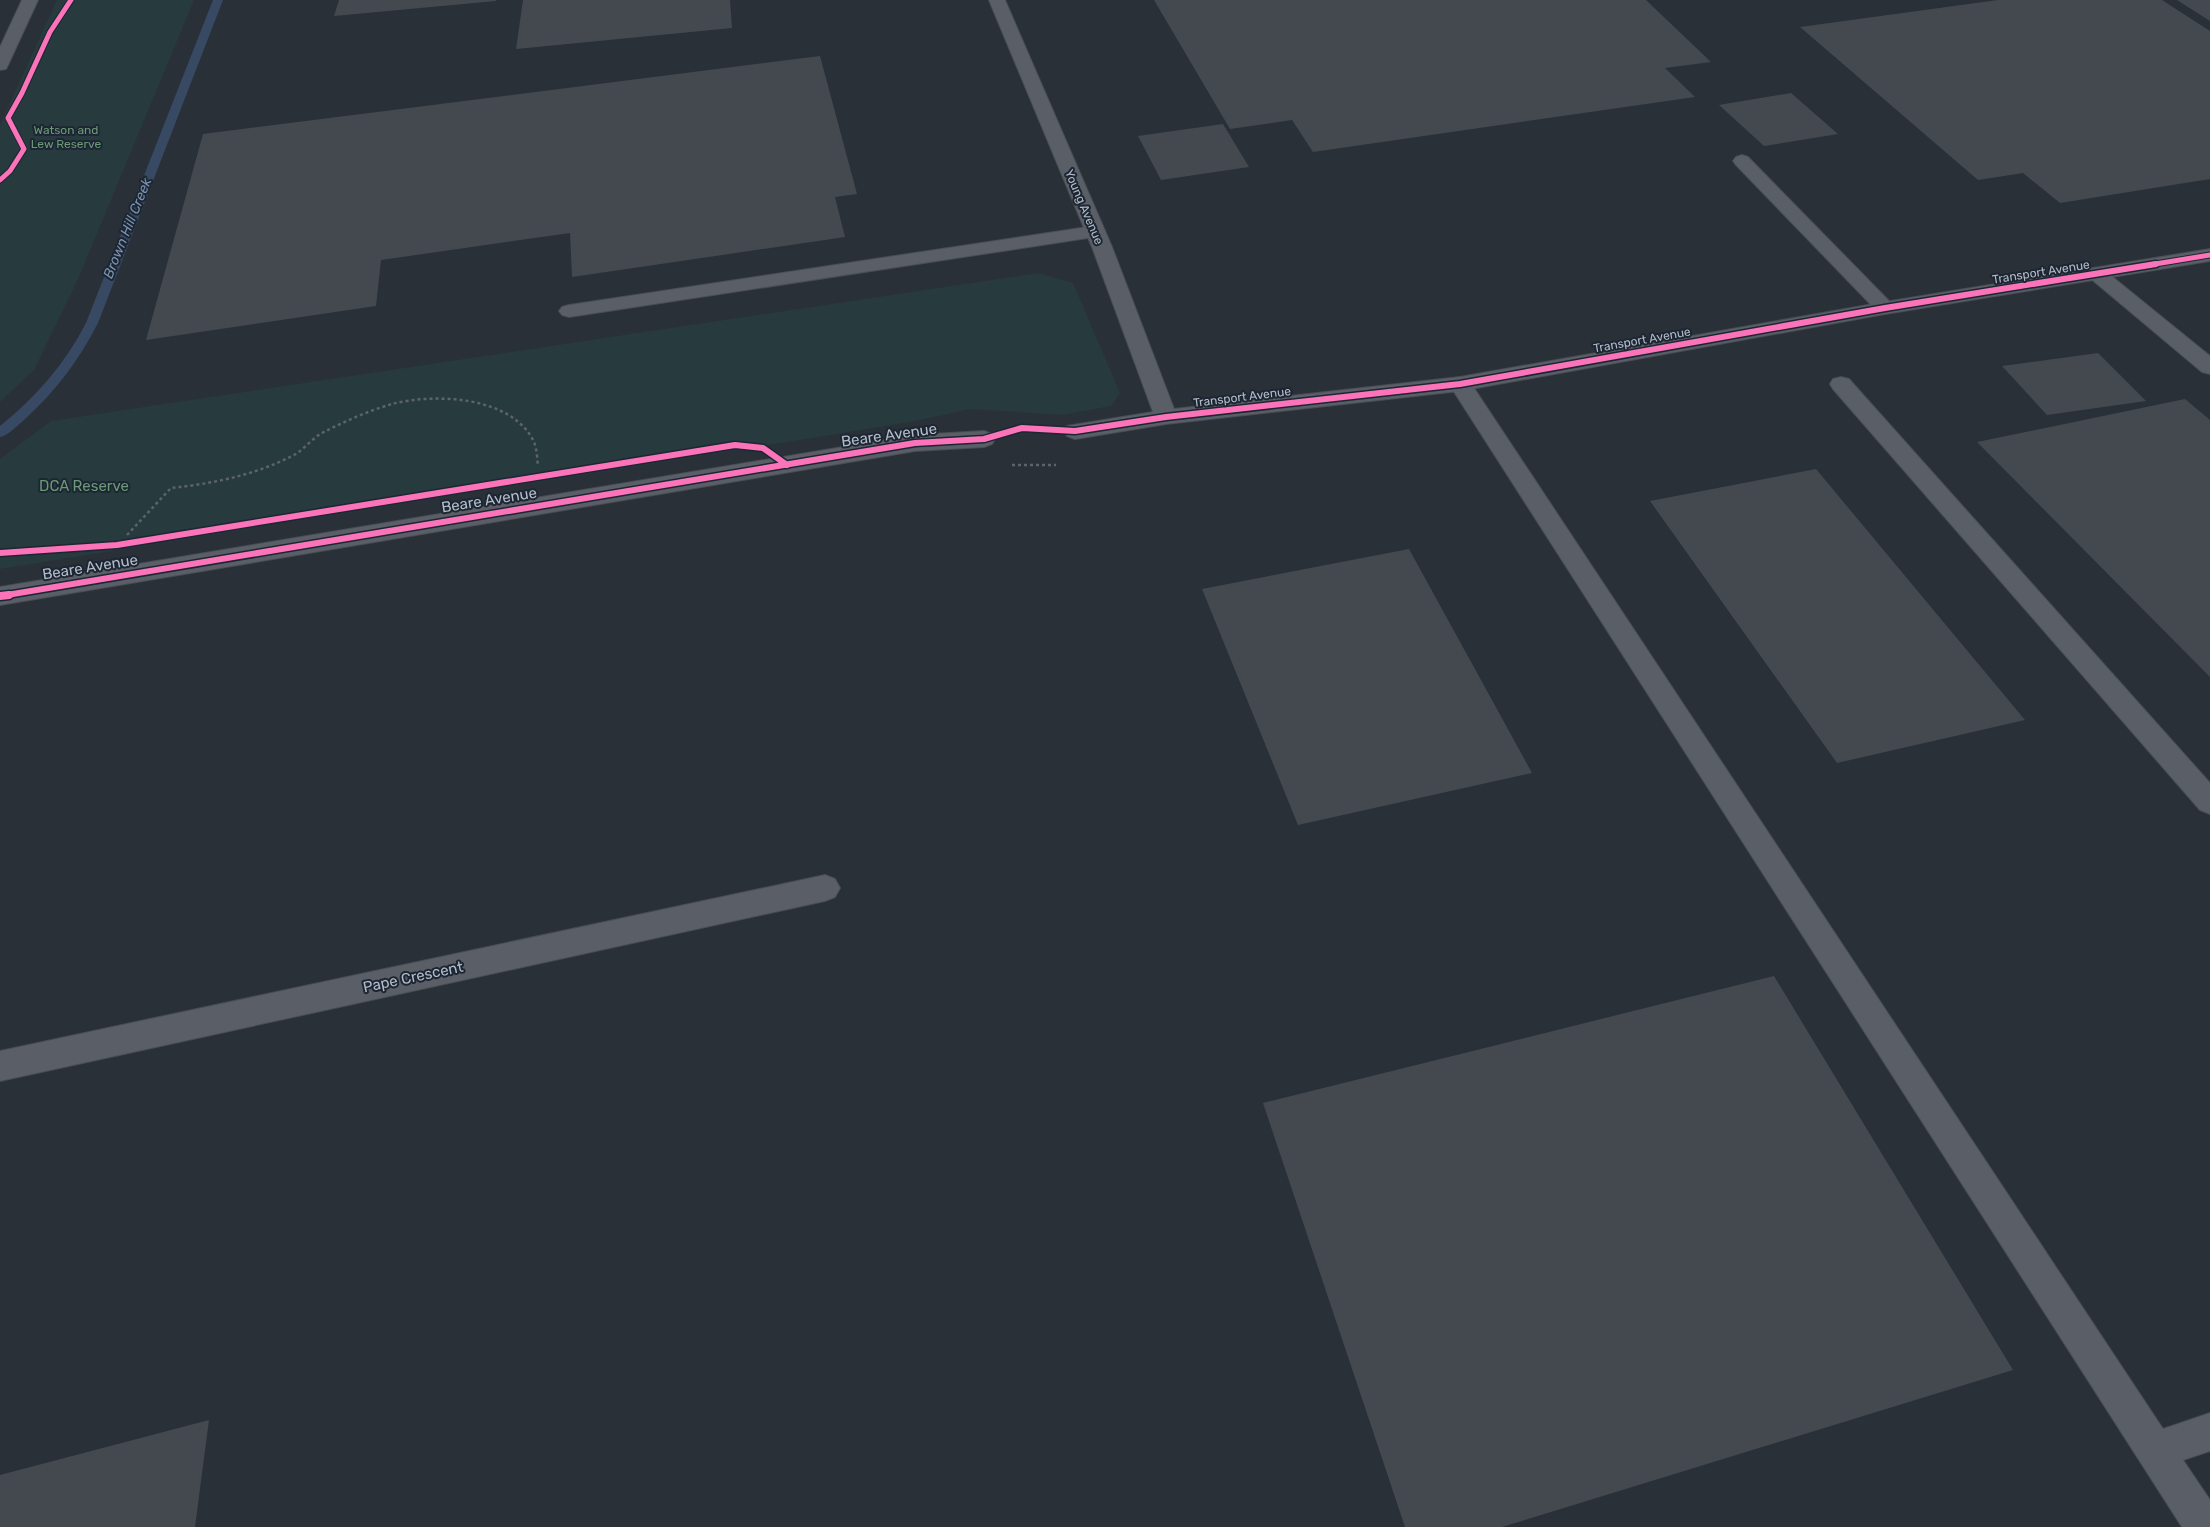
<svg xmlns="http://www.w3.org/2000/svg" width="2210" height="1527" font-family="Rubik,sans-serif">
<rect width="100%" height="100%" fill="#2a3038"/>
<!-- green -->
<path fill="#273a3e" d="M57,0H194L79,277L34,370L0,402V125Z
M1038,273L1073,283L1120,393L1111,406L1062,415L971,409L910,422L0,569V459L51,421Z"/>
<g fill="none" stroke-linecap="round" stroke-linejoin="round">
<!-- stream -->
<path fill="#384963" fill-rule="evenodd" d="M213,0H223L98,323C79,360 56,391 25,419C18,425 9,435 0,437V426C36,397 65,364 86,323Z"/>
</g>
<!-- building -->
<path fill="#444950" d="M339,0H496V1L334,16Z
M523,0H730L732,28L516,49Z
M1154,0H1646L1711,62L1665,68L1695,97L1313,152L1292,120L1230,129Z
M1998,0H2162L2210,31V179L2060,203L2023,173L1978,180L1800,27Z
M2177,0H2210V21Z
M820,56L857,194L835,197L845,237L572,277L570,233L381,260L376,306L146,340L203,134Z
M1791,93L1838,134L1764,146L1719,105Z
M1223,124L1249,167L1161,180L1138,136Z
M2098,353L2146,401L2047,415L2002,366Z
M2185,399L2210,420V677L1977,442Z
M1816,469L2025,720L1837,763L1650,501Z
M1409,549L1532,773L1298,825L1202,589Z
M1774,976L2013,1370L1502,1527H1405L1263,1103Z
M209,1420L195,1527H0V1475Z"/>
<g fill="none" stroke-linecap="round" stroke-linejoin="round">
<defs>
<path id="lane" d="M1742,155L1748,157L1892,304L1895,308L1892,312L1885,314L1878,312L1736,165L1733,161L1736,157Z
M1094,226L1101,228L1104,232L1101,236L569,317L562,315L559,311L562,307L569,305Z
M2097,268L2104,270L2210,356V374L2202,372L2090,278L2087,274L2090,270Z
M1460,377L1468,379L2163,1429L2210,1413V1451L2183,1460L2210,1500V1527H2182L1449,384L1452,379Z
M1841,377L1849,379L2210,783V814L2200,810L1833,389L1830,384L1833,379Z"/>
<path id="street" d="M22,0H38L8,65L6,69L0,70V47Z
M989,0H1005L1112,247L1174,409L1460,377L1885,302L2210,249V261L1885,314L1460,391L1166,424L1075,439L1067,436L1064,431L1067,426L1153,412L1092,247Z
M984,431L992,434L995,439L992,444L984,447L915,451L0,605V587L915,435Z
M825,875L835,879L840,888L835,897L825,901L0,1081V1051Z"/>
</defs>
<!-- lane casing -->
<use href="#lane" stroke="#484c53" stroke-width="2"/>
<!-- street casing -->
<use href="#street" stroke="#484c53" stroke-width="2"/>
<!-- path -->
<path stroke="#5d636a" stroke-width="2.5" stroke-dasharray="3 3" stroke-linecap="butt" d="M1012,465H1056
M127,535L171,488C211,484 255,475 292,456C303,451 311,439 322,433C343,422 368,411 392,404C435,393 510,396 533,440C537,447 537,458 538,466"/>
<!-- lane -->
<use href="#lane" fill="#5a5e66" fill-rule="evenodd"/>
<!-- street -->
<use href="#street" fill="#5a5e66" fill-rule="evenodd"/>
<defs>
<path id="cycleway-far2" d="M0,180L10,171L24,149L8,118L22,93L50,32L71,0
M2149,265L2210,255"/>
<path id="cycleway-far1" d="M0,553L117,545L735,445L763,448L787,465
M1,596L915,443L984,439L1022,428L1075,431L1166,417L1460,384L1885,308L2156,264"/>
<path id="cycleway" d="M0,596L9,595"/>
</defs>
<!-- cycleway-far2 casing -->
<use href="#cycleway-far2" stroke="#1d2633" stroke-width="7"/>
<!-- cycleway-far1 casing -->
<use href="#cycleway-far1" stroke="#1d2633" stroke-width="9"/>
<!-- cycleway casing -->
<use href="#cycleway" stroke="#1d2633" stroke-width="11"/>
<!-- cycleway-far2 -->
<use href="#cycleway-far2" stroke="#fb73b8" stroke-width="5"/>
<!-- cycleway-far1 -->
<use href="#cycleway-far1" stroke="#fb73b8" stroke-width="6"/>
<!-- cycleway -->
<use href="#cycleway" stroke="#fb73b8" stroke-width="8"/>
</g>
<g text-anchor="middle" stroke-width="4" stroke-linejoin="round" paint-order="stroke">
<!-- far-park labels -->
<g font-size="12" fill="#6b9a76" stroke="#1d2633">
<text x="66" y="134">Watson and<tspan x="66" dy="14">Lew Reserve</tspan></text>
</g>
<!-- far-street labels -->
<g font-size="12" fill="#b4bcc9" stroke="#1d2633">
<text transform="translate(1084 207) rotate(67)" y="4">Young Avenue</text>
<text transform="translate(2041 272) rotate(-9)" y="4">Transport Avenue</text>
<text transform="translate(1642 340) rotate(-10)" y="4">Transport Avenue</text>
<text transform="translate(1242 397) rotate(-7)" y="4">Transport Avenue</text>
</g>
<!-- far-water labels -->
<g font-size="14" font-style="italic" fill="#7c92b1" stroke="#1d2633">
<text transform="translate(127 228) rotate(-68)" y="5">Brown Hill Creek</text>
</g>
<!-- street labels -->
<g font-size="15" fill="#b4bcc9" stroke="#1d2633">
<text transform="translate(889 435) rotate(-8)" y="5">Beare Avenue</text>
<text transform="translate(489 500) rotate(-9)" y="5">Beare Avenue</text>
<text transform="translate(90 567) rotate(-9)" y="5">Beare Avenue</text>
<text transform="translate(413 977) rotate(-12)" y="5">Pape Crescent</text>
</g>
<!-- park labels -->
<g font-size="15" fill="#6b9a76" stroke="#1d2633">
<text x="84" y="491">DCA Reserve</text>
</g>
</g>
</svg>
